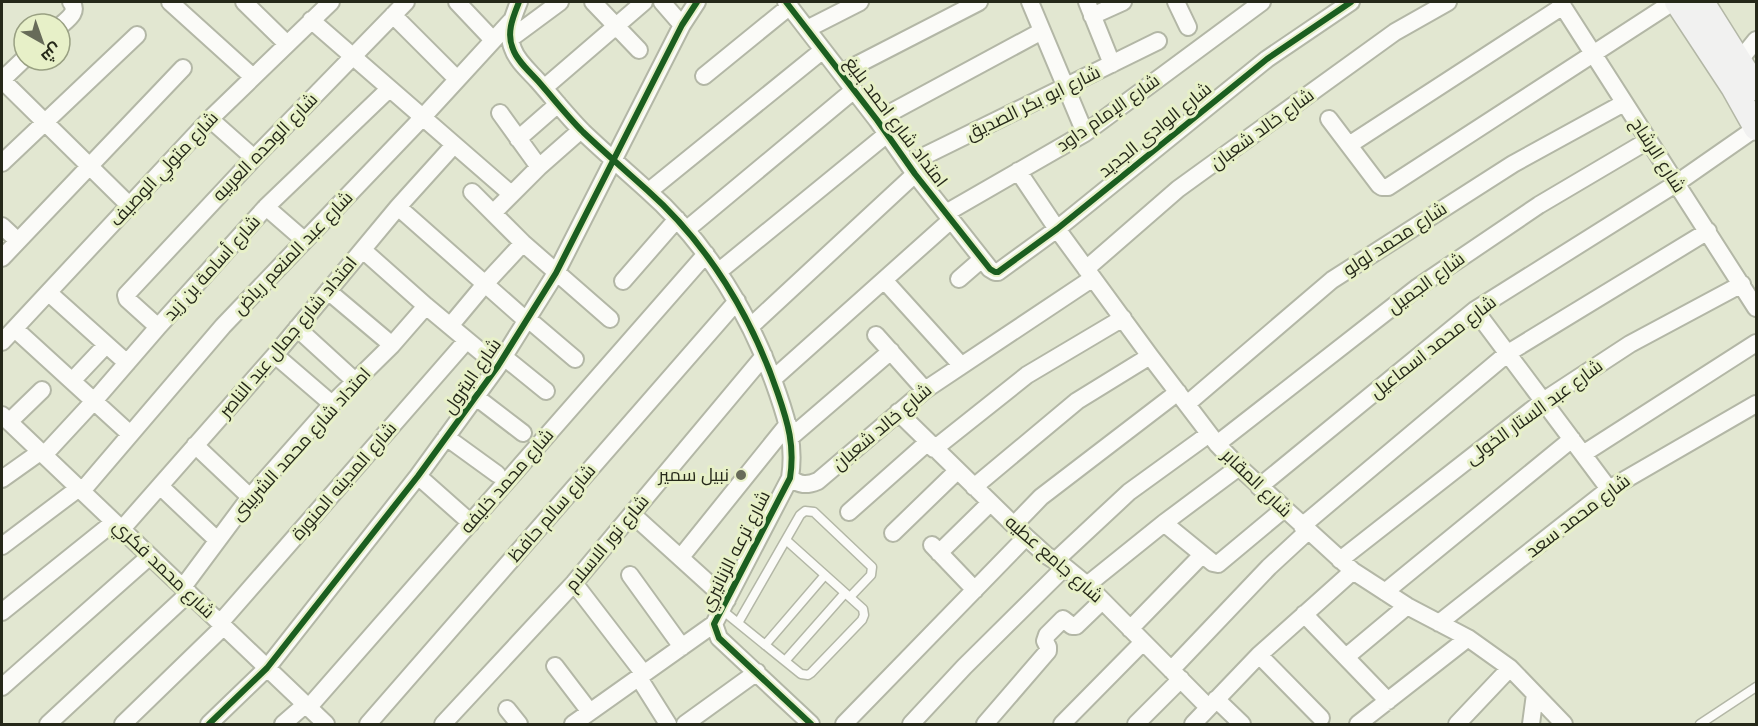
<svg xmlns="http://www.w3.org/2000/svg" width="1758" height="726" font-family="'Noto Sans',Cairo,sans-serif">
<rect width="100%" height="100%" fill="#e2e7d1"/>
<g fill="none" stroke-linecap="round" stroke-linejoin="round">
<defs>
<path id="service" d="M722,610L801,674L808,675L811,673L862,620L864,615L863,609L786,540
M738,623L800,515L805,511L814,512L872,567L871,575L850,597
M765,645L825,575
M785,661L845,593
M1700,724L1756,687"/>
<path id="minor" d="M170,2L253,77
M244,2L287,44
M457,2L493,40
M519,2C513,17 506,33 513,49C517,61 530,72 538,81C553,98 567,116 583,132C604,152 626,171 647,190C708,244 752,317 778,394C788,423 795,446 790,478L714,624L719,638L811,724
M593,2L639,50
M662,2L682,25
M786,2L877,120L915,174L990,269L995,272H998L1057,229L1267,59L1351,2
M1030,2L1085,133
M1087,2L1112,64
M1176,2L1188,27
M1560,2L1756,308
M393,15L457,79
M1092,16L1123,2
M311,20L511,194
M60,26C68,19 79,12 71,2
M807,29L860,2
M510,39L560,2
M1739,61L1756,40
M841,73L979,2
M704,76L790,6
M2,80L129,205
M2,80L24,59
M544,88L644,2
M500,113L539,167
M210,119L254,158
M1329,119L1379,185L1382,187H1388L1673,2
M877,120L1042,31
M518,139L558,104
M1349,145L1563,6
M2,163L137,35
M908,164L1158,41
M1018,171L1057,229L1150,356L1217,444L1239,467L1353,571L1407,606L1468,638L1510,668L1564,724
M649,191L823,50
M472,192L523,243L610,319
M266,207L304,240
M398,207L527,321
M493,213L539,167L581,130
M946,213L1085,133L1262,2
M2,226L18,241
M686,230L854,90
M363,250L426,306L498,366
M2,258L183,68
M1086,269L1178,189L1395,32L1448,2
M718,272L887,134
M959,279L982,259
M884,280L961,365
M623,281L677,219
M328,291L392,345
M49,293L127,363
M1475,310L1609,489
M528,319L575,359
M450,326L485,284L523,243
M158,327L127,299L126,295L254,158L406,2
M750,327L915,174
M297,328L355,381
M15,329L130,434
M876,335L925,390
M2,342L210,119L331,2
M275,355L332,404
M504,357L546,391
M773,379L951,220
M72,381L106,345
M476,397L523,433
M1187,404L1332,280L1513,164L1624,103
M898,412L1026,537L1046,555L1065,567L1087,585L1208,707
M2,415L326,724
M9,422L42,390
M446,437L497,474
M791,437L891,351
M1217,444L1418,287L1539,205L1649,140
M195,445L250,497
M934,449L1027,375L1123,318
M1583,454L1756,343
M44,455L94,401L158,327L266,207L389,89
M418,476L471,523
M790,478C800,485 806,486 818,481L925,390L1093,278
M2,479L40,452
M160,486L217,540
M974,487L1077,401L1150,356
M1259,487L1475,310L1677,183L1756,128
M82,491L223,326L422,118L511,21
M849,512L928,442
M632,514L727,600
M1164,523L1213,563L1218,564L1284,509
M1014,525L1041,497L1178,392
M1302,526L1508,353L1708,231
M122,529L275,355L398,207L454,145
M893,533L957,471
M932,545L975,590
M2,546L79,488
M939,553L990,503
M681,557L788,424
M1340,560L1543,401L1630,344L1742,284
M1055,561L1129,492L1209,434
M630,575L682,647
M574,583L644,674
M1087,585L1164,523L1239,467
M183,587L250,497L332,404L392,345L426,306
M1385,592L1572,439
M2,612L114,522
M1304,614L1388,701
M220,623L467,340
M1439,623L1609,489L1756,404
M1130,629L1202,555
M1259,655L1321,718
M1346,657L1407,606
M555,666L590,712
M1171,670L1269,567L1308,531
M639,678L668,724
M2,687L150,556
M1216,699L1242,724
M309,707L706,254
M507,709L519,724
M48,724L189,593
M123,724L224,626
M209,724L267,668L418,476L498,366L556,273L682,25L697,2
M283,724L306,704
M368,724L737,301
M443,724L574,583L764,356
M573,724L714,624
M685,724L757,672
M844,724L1026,537
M911,724L964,667L1065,567
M985,724L1048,651V647L1045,641L1047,635L1063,619L1072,626H1076L1102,601
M1062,724L1143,642
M1136,724L1181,679
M1193,724L1259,655L1353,571
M1358,724L1468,638
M1457,724L1510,668
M1531,724L1535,694"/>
<path id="secondary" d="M1677,2L1733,87L1756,128
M1702,2L1756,88"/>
</defs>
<!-- service casing -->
<use href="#service" stroke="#b3b7a6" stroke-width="11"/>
<!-- minor casing -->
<use href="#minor" stroke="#b3b7a6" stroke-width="20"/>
<!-- secondary casing -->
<use href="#secondary" stroke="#b3b7a6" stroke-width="27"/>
<!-- service -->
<use href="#service" stroke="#fbfbf8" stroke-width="8"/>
<!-- minor -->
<use href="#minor" stroke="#fbfbf8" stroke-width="16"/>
<!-- secondary -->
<use href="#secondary" stroke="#f1f1f0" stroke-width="24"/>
<defs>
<path id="cycleway" d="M519,2C513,17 506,33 513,49C517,61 530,72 538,81C553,98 567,116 583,132C604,152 626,171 647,190C708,244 752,317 778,394C788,423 795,446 790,478L714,624L719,638L811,724
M786,2L877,120L915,174L990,269L995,272H998L1057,229L1267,59L1351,2
M209,724L267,668L418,476L498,366L556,273L682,25L697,2"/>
</defs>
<!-- cycleway casing -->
<use href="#cycleway" stroke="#e7f0c8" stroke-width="10"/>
<!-- cycleway -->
<use href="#cycleway" stroke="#1b5e20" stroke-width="6"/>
</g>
<!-- markers -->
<circle fill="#676b59" stroke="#e7f0c8" stroke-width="2" cx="741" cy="475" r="6"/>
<g text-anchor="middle" stroke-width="6" stroke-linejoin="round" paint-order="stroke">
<!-- street labels -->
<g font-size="18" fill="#252819" stroke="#e7f0c8">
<text transform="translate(1033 103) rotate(-26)" y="6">شارع ابو بكر الصديق</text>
<text transform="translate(1108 113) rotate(-35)" y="6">شارع الإمام داود</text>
<text transform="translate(896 122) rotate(53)" y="6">امتداد شارع احمد بليغ</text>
<text transform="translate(1262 129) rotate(-36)" y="6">شارع خالد شعبان</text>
<text transform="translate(1155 130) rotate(-39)" y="6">شارع الوادى الجديد</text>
<text transform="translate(265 147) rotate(-46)" y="6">شارع الوحده العربيه</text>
<text transform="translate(1658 155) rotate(57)" y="6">شارع الرشاح</text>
<text transform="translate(164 169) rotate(-47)" y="6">شارع متولي الوصيف</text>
<text transform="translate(1395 239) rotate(-33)" y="6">شارع محمد لولو</text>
<text transform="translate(293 253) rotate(-46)" y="6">شارع عبد المنعم رياض</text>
<text transform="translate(212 268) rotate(-48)" y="6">شارع أسامة بن زيد</text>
<text transform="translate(1426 283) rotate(-36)" y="6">شارع الجميل</text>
<text transform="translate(288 337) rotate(-50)" y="6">امتداد شارع جمال عبد الناصر</text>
<text transform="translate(1433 347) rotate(-38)" y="6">شارع محمد اسماعيل</text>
<text transform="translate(472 376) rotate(-55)" y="6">شارع البترول</text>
<text transform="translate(1534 412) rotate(-36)" y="6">شارع عبد الستار الخولى</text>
<text transform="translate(882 427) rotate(-40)" y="6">شارع خالد شعبان</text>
<text transform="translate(301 444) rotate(-48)" y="6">امتداد شارع محمد الشربينى</text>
<text transform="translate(344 481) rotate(-49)" y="6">شارع المدينه المنورة</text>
<text transform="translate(507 481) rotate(-49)" y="6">شارع محمد خليفه</text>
<text transform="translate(1257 483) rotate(44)" y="6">شارع المقابر</text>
<text transform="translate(552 513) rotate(-49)" y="6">شارع سالم حافظ</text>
<text transform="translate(1578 516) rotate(-37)" y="6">شارع محمد سعد</text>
<text transform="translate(607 543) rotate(-50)" y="6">شارع نور الاسلام</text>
<text transform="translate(735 551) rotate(-63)" y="6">شارع ترعه الزنانيري</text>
<text transform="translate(1054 559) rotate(41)" y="6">شارع جامع عطيه</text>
<text transform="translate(164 569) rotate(44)" y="6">شارع محمد فكري</text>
</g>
<!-- poi labels -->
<g font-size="18" fill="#252819" stroke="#e7f0c8" text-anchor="end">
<text x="729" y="481">نبيل سمير</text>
</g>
</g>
<!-- border -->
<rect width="1758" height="726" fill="none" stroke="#252819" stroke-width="6"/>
<!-- north arrow -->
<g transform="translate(42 42) rotate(140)"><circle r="28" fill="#e7f0c8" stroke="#99a082" stroke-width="1.5"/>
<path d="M0-4.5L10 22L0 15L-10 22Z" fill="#676b59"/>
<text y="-9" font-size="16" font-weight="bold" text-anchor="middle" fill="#252819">ش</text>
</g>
</svg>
